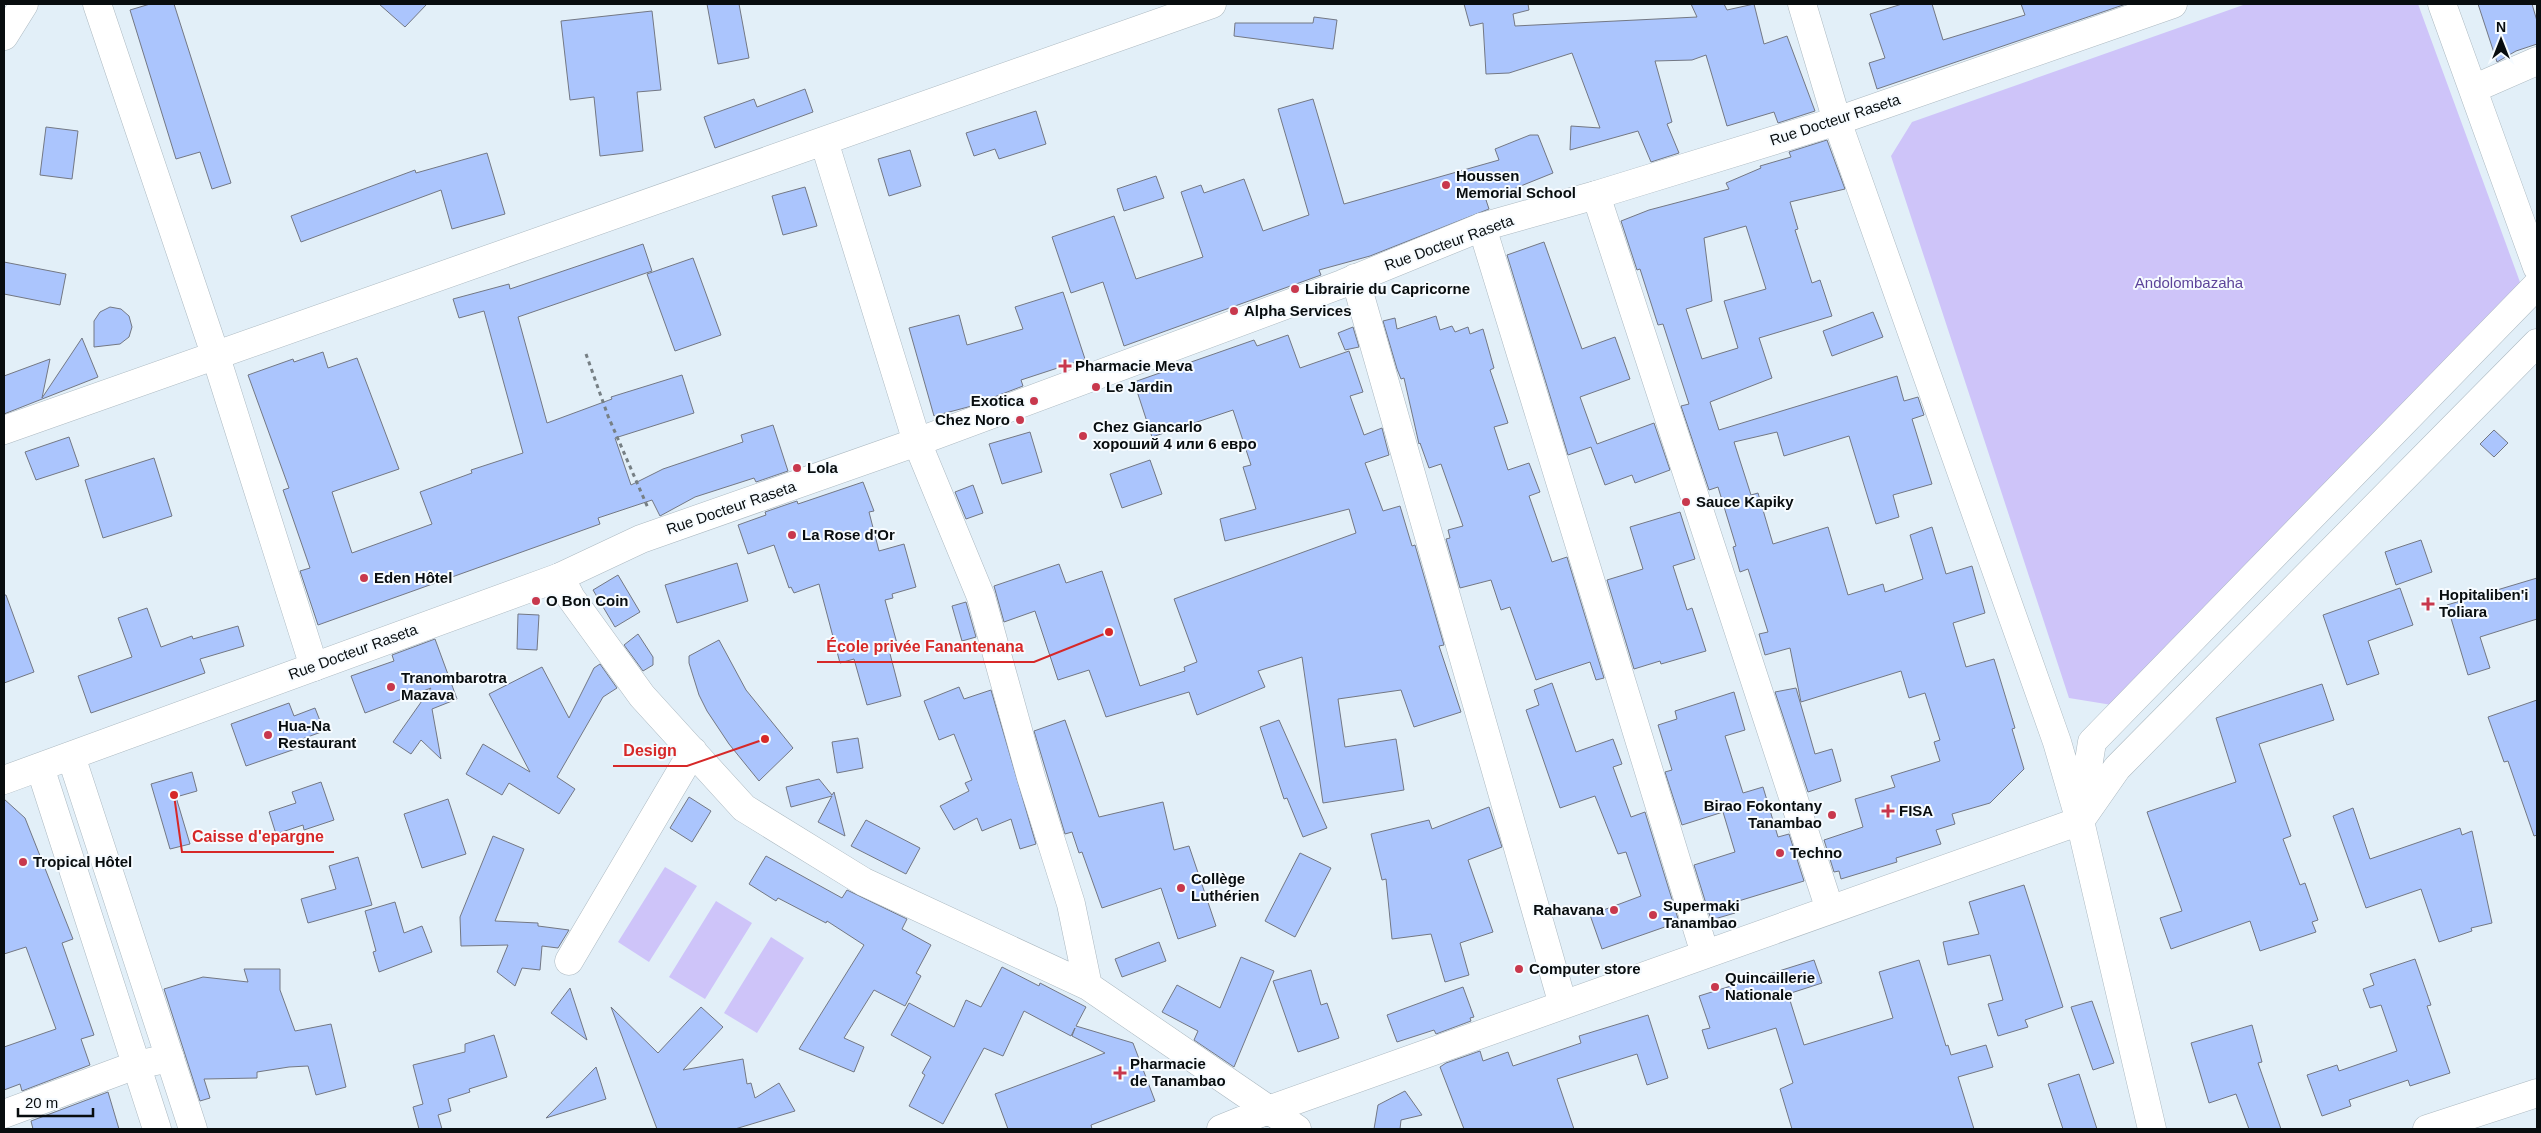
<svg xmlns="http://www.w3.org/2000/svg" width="2541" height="1133" font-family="Arial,sans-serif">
<rect width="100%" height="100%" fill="#e2eff8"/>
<!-- green -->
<path fill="#cec4f9" d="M2246,4H2418L2524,293L2112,705L2069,698L1891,156L1912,122Z
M665,867L697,886L649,962L618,942Z
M716,901L752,923L705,999L669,977Z
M771,937L804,958L757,1033L724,1013Z"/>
<!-- building -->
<path fill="#abc5fd" stroke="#737884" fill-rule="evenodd" d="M150,4H174L231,183L212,189L200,152L176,159L130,10Z
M379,4H427L405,27Z
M707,4H739L749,58L718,64Z
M1464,4H1528L1529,10L1513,14L1515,26L1697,17L1691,4H1724L1727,10L1754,4L1764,44L1787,36L1815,111L1778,123L1774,112L1727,126L1706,55L1692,60L1655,61L1672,122L1667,124L1679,153L1651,162L1638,131L1570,150L1571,126L1600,128L1572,53L1509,73L1486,74L1483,23L1470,26Z
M1902,4H1932L1943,40L2025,15L2021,4H2126L1877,89L1869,63L1885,58L1870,14Z
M2478,4H2532L2537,21V44L2516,51L2497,62Z
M652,11L661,90L637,92L643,151L600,156L594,97L570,100L561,21Z
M1314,17L1337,20L1333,49L1234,36L1235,23H1313Z
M805,89L813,112L715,148L704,117L754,99L757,107Z
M1313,99L1344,204L1499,160L1495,149L1530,135H1538L1553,173L1486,200L1489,209L1370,256L1319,270L1321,275L1124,346L1103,282L1071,293L1052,237L1114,216L1136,279L1203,257L1181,192L1201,185L1204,193L1244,179L1263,231L1309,215L1278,109Z
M1036,111L1046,144L999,159L995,149L974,156L966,133Z
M46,127L78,131L72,179L40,175Z
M1827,140L1845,189L1790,202L1798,229L1795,230L1812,283L1820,280L1832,316L1759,338L1772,378L1710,402L1719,430L1897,376L1904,401L1918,397L1924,415L1912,419L1932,484L1893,495L1899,517L1876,524L1849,436L1784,456L1777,432L1734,442L1751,495L1758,493L1773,544L1828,527L1848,595L1883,584L1885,592L1923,579L1910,535L1932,527L1946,574L1972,566L1985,613L1953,623L1966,667L1994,659L2015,728L2012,729L2024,769L1990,803L1952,814L1955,824L1936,830L1941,844L1896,858L1897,862L1841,879L1839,871L1834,872L1824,840L1863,827L1855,799L1895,787L1891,776L1940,761L1934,742L1940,740L1925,693L1909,698L1901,671L1801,702L1790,648L1765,655L1759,634L1768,632L1748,569L1740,572L1733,547L1736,546L1718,487L1709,490L1681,406L1689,404L1663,324L1658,325L1640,269L1637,270L1621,221L1649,210L1729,189L1726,183L1761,168L1760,166L1791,157L1789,152ZM1746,226L1766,289L1724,301L1738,348L1702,359L1686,309L1712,301L1704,238Z
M910,150L921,186L889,196L878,159Z
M487,153L505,214L452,229L441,190L301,242L291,216L415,170L416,173Z
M1156,176L1164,198L1124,211L1117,189Z
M805,187L817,226L783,235L772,196Z
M1544,242L1582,349L1615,337L1630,379L1580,397L1597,444L1654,423L1670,470L1635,483L1632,475L1605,485L1591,447L1568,455L1507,255Z
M643,244L652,271L518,317L547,423L612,399L611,397L682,375L694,413L615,438L631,485L663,469L743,442L741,435L773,425L788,471L756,482L754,478L695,497L660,516L652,500L598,518L600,524L318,625L300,571L310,568L283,490L289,488L248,375L293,359L294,362L323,352L328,368L357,358L399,469L332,492L352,553L432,524L420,492L472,473L471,470L523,453L484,311L459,318L453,299L509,284L510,289Z
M693,258L721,335L675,351L647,274Z
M4,262L66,274L60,305L4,294Z
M1063,292L1085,359L1021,380L1023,386L968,407L934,416L909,328L959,315L967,345L1023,329L1015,307Z
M110,307L121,309L129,316L132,327L129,337L120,344L94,347V321L100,312Z
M1873,312L1883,337L1832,356L1823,331Z
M1436,316L1440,330L1452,326L1455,332L1468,327L1470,334L1483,329L1494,368L1490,370L1508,423L1494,427L1508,470L1529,463L1540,492L1529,496L1552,562L1567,557L1604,678L1596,680L1590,662L1536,680L1510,607L1501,610L1491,580L1460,588L1446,539L1450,538L1448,530L1463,526L1441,464L1429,468L1420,443L1419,444L1404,378L1401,379L1397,369L1383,321L1395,318L1397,329Z
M1353,327L1359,347L1345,350L1338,333Z
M1288,335L1300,368L1349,351L1363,392L1350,396L1364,435L1382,428L1389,455L1365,463L1383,511L1400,506L1412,546L1415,545L1444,645L1439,646L1461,712L1414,727L1401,690L1338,699L1345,747L1396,739L1404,790L1323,803L1302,657L1258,671L1265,687L1197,715L1189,692L1106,717L1089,670L1058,680L1035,611L1004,622L994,586L1059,564L1066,583L1102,571L1140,686L1185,671L1184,667L1197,662L1174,599L1356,533L1349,509L1225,541L1220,519L1256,509L1243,467L1251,465L1233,410L1152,437L1134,382L1254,340L1257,346Z
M82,338L98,377L4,414V376L50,359L42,398Z
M2494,430L2508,443L2494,457L2480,444Z
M1030,432L1042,472L1002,484L989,444Z
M69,437L79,466L36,480L25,452Z
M154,458L172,516L103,538L85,480Z
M1150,460L1162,494L1122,508L1110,474Z
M863,482L874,511L869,512L879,551L904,544L916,587L892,594L893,598L885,600L898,647L889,650L901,696L867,705L854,659L840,663L819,584L794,593L791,587L789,588L774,545L748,554L738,525L766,515L765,512L797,501L798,504Z
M973,485L983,513L966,519L955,492Z
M1680,512L1695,559L1673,566L1687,610L1692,608L1706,651L1661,664L1660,661L1634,669L1607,580L1643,569L1630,527Z
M2421,540L2432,572L2396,585L2385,552Z
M737,563L748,601L677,623L665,585Z
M618,575L640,612L615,627L593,590Z
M2537,578V619L2480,637L2490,668L2468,675L2447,605Z
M2400,588L2413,625L2368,641L2379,674L2347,685L2323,615Z
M4,595H6L34,672L4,683Z
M966,602L976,637L962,641L952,606Z
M147,608L161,647L192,636L193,639L238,626L244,646L200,659L205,673L91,713L78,676L132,657L118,618Z
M518,614L539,615L537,650L517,649Z
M638,634L653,657V665L643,671L624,645Z
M435,639L457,699L432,709L441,759L421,740L411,754L393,742L431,688L365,713L351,676L394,661L392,655Z
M719,640L746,690L793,748L759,781L729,744L707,711L699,695L689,663V656Z
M600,664L617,688L603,697L557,777L575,789L559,814L509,783L502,795L466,774L483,744L530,772L489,694L542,667L569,718L594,668Z
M1552,683L1576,752L1613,739L1622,764L1613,767L1631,817L1645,812L1679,922L1602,949L1590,915L1641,896L1626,852L1618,854L1595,796L1560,808L1526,710L1539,705L1534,690Z
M2322,684L2334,720L2259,744L2291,836L2283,839L2300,885L2305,883L2318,920L2312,922L2316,932L2260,951L2250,921L2171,949L2160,918L2182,911L2147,812L2236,782L2216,718Z
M959,687L964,699L991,690L1036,844L1020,849L1011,819L982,831L977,818L954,830L940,806L969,791L965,783L972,780L954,734L939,740L924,701Z
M1796,688L1815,754L1832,749L1841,781L1808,792L1775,692Z
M1734,692L1745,730L1725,736L1743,793L1763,787L1778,837L1789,834L1804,881L1732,903L1735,913L1711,920L1694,865L1735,852L1723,812L1682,825L1665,772L1672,770L1658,725L1677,719L1675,711Z
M2537,700V835L2534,836L2508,761L2504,762L2488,717Z
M289,703L294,716L315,708L324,731L302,739L304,746L246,766L231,724Z
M1065,720L1099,817L1163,802L1174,850L1189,846L1216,926L1178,939L1161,888L1102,908L1082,852L1079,853L1072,832L1065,834L1034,731Z
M1279,720L1327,828L1303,837L1287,798L1284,799L1260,727Z
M858,738L863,768L837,773L832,742Z
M192,772L197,791L176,797L190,844L170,849L151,784Z
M819,779L832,795L834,792L845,836L818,822L832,796L791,807L786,787Z
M321,782L334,820L304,830L303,825L276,834L269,812L296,803L292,792Z
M689,797L711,811L692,842L670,828Z
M4,799L25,818L73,939L62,943L94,1035L81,1039L90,1065L22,1091L20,1084L4,1090V1047L56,1029L26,947L4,954Z
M448,799L466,854L422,868L404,814Z
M1489,807L1502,847L1468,860L1493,932L1460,943L1469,975L1445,982L1431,934L1392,939L1386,879L1382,880L1371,834L1429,820L1432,829Z
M2353,808L2370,859L2460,828L2462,835L2472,831L2492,923L2471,928L2472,931L2439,942L2421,889L2366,908L2333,816Z
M866,820L920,848L906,874L851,846Z
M493,836L524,849L495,921L538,923V926L569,930L558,948L542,946L540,970L522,968L515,986L497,972L508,945L461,946L460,917Z
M1300,853L1331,868L1295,937L1265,921Z
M766,856L842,898L847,890L907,919L902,929L931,945L916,973L921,976L905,1006L874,990L844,1038L864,1047L854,1072L799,1049L864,945L827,921L826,923L778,898L776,901L749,884Z
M358,857L372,905L308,923L301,899L336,889L329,866Z
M2024,885L2063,1007L2025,1020L2028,1027L1998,1036L1988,1004L2003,1000L1990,955L1948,965L1943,942L1979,934L1969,902Z
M395,902L404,933L422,926L432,952L379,972L373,952L376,951L365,911Z
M1159,942L1166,961L1122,977L1115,959Z
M1241,957L1274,971L1234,1067L1194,1040L1198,1031L1162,1012L1177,985L1220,1008Z
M2415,959L2431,1005L2427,1006L2450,1073L2410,1086L2408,1080L2349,1100L2351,1106L2322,1116L2307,1075L2337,1065L2339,1071L2397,1051L2381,1005L2370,1008L2363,989L2374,985L2370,974Z
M1814,960L1822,983L1788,994L1804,1045L1893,1018L1879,972L1919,960L1946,1046L1948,1045L1951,1055L1986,1045L1993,1067L1958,1077L1974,1129H1792L1780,1089L1793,1083L1776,1028L1708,1049L1702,1030L1710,1028L1699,996Z
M1002,967L1039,986L1040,983L1086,1007L1076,1026L1133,1043L1155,1101L1091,1125L1092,1129H1008L995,1094L1105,1053L1072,1036L1075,1028L1071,1036L1024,1011L1003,1056L984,1048L943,1124L909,1106L925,1075L922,1073L931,1057L891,1035L909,1003L954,1027L966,1000L981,1007Z
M244,969H280V990L295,1031L331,1024L346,1087L316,1095L308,1066L289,1067L257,1072V1078L204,1079L210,1098L200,1101L164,989L203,977L248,982Z
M1311,970L1321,1005L1327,1003L1339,1038L1298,1052L1273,981Z
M1463,987L1474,1017L1470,1018L1471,1021L1436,1034L1434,1030L1397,1042L1387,1015Z
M570,988L587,1040L551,1013Z
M2092,1001L2114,1063L2093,1070L2071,1007Z
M611,1007L658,1053L701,1007L723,1027L683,1070L743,1059L747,1084L751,1083L755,1098L779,1083L795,1111L735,1129H657Z
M1648,1015L1668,1078L1647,1085L1637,1054L1557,1079L1574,1129H1464L1440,1067L1446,1063L1480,1051L1483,1061L1508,1052L1513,1066L1581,1043L1579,1036Z
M2252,1025L2262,1062L2258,1063L2281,1129H2249L2236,1094L2209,1103L2191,1043Z
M494,1035L507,1077L469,1089L470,1092L448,1099L451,1111L438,1115L442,1129H419L413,1107L423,1104L413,1065L465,1052V1044Z
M596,1067L606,1099L546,1118Z
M2079,1074L2097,1129H2063L2048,1084Z
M1405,1091L1422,1115L1401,1120L1400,1129H1374L1378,1105Z
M108,1092L119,1129H33L31,1121Z"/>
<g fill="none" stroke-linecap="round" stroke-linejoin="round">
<defs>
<path id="minor" d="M97,4L216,357L314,667
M1802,4L1837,121L2057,742L2080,821L2152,1129
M2442,4L2537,267
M4,36L24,4
M2473,89L2537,61
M824,141L917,442L981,597L1031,777L1071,904L1088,986
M1596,195L1830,910
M1482,227L1705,954
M1355,278L1563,1005
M4,430L1212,4
M560,577L571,598L642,696L744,808L864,882L1088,986L1297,1129
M2081,812L2092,742L2537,285
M569,961L693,751
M4,1114L136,1065L170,1058
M1221,1129L1268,1110L2080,821L2117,768L2537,343
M2427,1129L2537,1093"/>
<path id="major" d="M71,756L193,1129
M40,767L157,1129
M4,780L560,577L641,539L917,442L1342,284L1482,227L1596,195L1837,121L2173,4"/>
</defs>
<!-- minor casing -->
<use href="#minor" stroke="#acb9c1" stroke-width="29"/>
<!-- major casing -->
<use href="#major" stroke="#acb9c1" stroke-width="29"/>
<!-- path -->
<path stroke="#767f84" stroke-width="3" stroke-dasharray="4 4" stroke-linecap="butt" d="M586,354L608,416L648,508"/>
<!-- minor -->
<use href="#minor" stroke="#fff" stroke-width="28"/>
<!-- major -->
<use href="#major" stroke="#fff" stroke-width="28"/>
</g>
<!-- markers -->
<g fill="#c8384d" stroke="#f6fbff" stroke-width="2">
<circle cx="1446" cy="185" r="5"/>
<circle cx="1295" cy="289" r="5"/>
<circle cx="1234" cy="311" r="5"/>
<path d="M1062.5 358.5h5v5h5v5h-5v5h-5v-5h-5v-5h5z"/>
<circle cx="1096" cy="387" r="5"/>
<circle cx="1034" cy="401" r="5"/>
<circle cx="1020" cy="420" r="5"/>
<circle cx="1083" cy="436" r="5"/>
<circle cx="797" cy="468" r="5"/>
<circle cx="1686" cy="502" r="5"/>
<circle cx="792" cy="535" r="5"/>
<circle cx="364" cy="578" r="5"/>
<circle cx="536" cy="601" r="5"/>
<path d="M2425.5 596.5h5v5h5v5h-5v5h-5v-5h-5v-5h5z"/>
<circle cx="391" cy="687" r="5"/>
<circle cx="268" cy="735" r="5"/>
<path d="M1885.5 803.5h5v5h5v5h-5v5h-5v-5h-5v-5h5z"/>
<circle cx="1832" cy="815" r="5"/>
<circle cx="1780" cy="853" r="5"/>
<circle cx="23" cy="862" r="5"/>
<circle cx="1181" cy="888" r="5"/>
<circle cx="1614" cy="910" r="5"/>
<circle cx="1653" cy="915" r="5"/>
<circle cx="1519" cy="969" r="5"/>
<circle cx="1715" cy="987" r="5"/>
<path d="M1117.5 1065.5h5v5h5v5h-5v5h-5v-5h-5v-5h5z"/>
</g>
<g text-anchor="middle" stroke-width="4" stroke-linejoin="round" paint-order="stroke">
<!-- street labels -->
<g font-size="15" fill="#080d0f" stroke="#f6fbff">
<text transform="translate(1835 120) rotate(-18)" y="5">Rue Docteur Raseta</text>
<text transform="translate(1449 243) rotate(-20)" y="5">Rue Docteur Raseta</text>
<text transform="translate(731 508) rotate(-19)" y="5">Rue Docteur Raseta</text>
<text transform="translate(353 652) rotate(-20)" y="5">Rue Docteur Raseta</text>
</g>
<!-- poi labels -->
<g font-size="15" font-weight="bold" fill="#080d0f" stroke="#f6fbff" text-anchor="start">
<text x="1456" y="181">Houssen<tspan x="1456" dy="17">Memorial School</tspan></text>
<text x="1305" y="294">Librairie du Capricorne</text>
<text x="1244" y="316">Alpha Services</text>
<text x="1075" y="371">Pharmacie Meva</text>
<text x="1106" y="392">Le Jardin</text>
<text x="1024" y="406" text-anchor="end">Exotica</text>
<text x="1010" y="425" text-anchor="end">Chez Noro</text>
<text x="1093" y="432">Chez Giancarlo<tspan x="1093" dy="17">хороший 4 или 6 евро</tspan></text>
<text x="807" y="473">Lola</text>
<text x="1696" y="507">Sauce Kapiky</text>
<text x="802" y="540">La Rose d'Or</text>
<text x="374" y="583">Eden Hôtel</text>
<text x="2439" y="600">Hopitaliben'i<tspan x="2439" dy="17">Toliara</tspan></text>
<text x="546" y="606">O Bon Coin</text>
<text x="401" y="683">Tranombarotra<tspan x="401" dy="17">Mazava</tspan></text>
<text x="278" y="731">Hua-Na<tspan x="278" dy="17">Restaurant</tspan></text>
<text x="1822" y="811" text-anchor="end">Birao Fokontany<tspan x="1822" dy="17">Tanambao</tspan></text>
<text x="1899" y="816">FISA</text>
<text x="1790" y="858">Techno</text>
<text x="33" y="867">Tropical Hôtel</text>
<text x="1191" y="884">Collège<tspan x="1191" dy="17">Luthérien</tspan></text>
<text x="1663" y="911">Supermaki<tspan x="1663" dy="17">Tanambao</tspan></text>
<text x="1604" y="915" text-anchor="end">Rahavana</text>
<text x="1529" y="974">Computer store</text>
<text x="1725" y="983">Quincaillerie<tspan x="1725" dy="17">Nationale</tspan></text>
<text x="1130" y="1069">Pharmacie<tspan x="1130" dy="17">de Tanambao</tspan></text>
</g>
<!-- park labels -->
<g font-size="15" fill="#5d449a" stroke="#f6fbff">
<text x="2189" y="288">Andolombazaha</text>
</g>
</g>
<!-- callouts -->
<path fill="none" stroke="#d62828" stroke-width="2" d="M1109 632L1034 662H817M765 739L687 766H613M174 795L182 852H334"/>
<g fill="#d62828" stroke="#f6fbff" stroke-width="2">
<circle cx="1109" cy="632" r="5"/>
<circle cx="765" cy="739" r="5"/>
<circle cx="174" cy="795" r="5"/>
</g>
<g font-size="16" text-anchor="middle" font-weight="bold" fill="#d62828" stroke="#f6fbff" stroke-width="4" stroke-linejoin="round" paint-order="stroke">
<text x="925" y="652">École privée Fanantenana</text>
<text x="650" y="756">Design</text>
<text x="258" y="842">Caisse d'epargne</text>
</g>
<!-- border -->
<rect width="2541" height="1133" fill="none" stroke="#080d0f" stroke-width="10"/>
<!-- north arrow -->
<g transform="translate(2501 40)" stroke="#f6fbff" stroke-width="4" paint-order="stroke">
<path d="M0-4L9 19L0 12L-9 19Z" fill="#080d0f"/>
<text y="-8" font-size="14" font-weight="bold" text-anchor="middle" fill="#080d0f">N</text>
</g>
<!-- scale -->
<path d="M18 1108v8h75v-8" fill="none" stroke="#080d0f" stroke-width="2.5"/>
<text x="25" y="1108" font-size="15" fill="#080d0f" stroke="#f6fbff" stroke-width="4" paint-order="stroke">20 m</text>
</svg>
